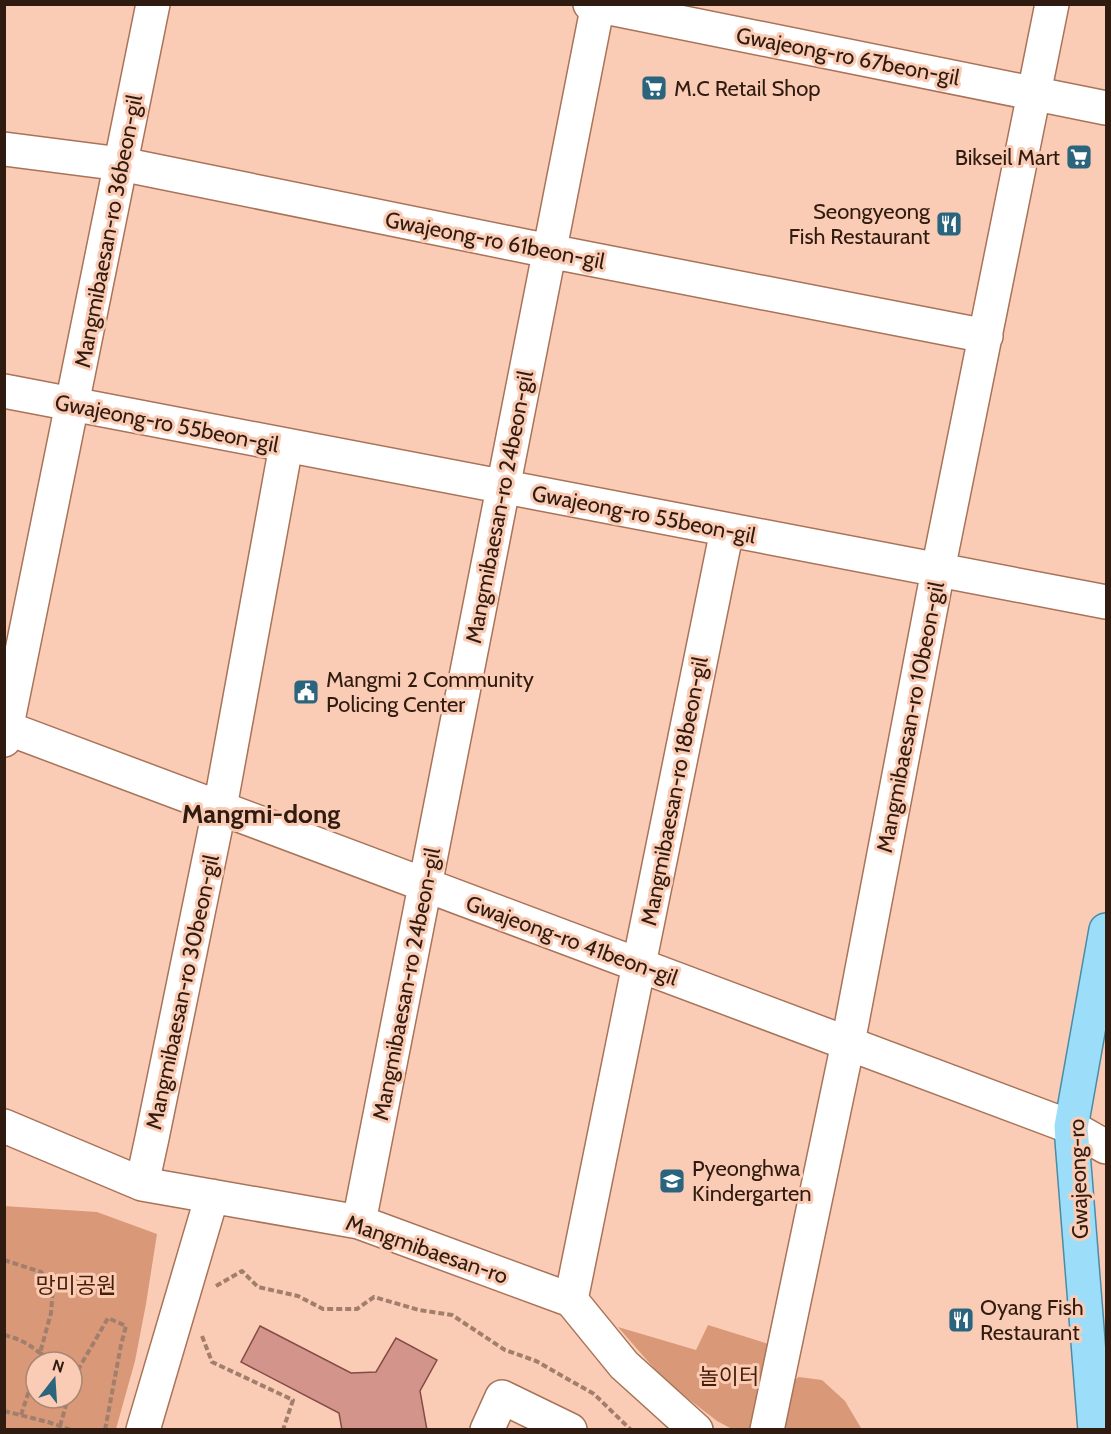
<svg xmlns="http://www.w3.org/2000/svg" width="1111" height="1434" font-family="Cabin,'Noto Sans KR',sans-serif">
<rect width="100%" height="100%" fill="#fbccb5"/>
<!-- green -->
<path fill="#d99978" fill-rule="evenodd" d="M4,1206L97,1212L157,1234L146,1304L135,1361L116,1429H5ZM36,1362H72V1398H36Z
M708,1325L778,1347L761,1429H732L717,1421L665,1381L618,1327L696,1350Z
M799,1377L822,1380L845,1401L861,1428L868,1429L778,1430L787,1384Z"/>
<!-- building -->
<path fill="#d3948b" stroke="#844c44" stroke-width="1.5" d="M260,1326L351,1373L376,1372L396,1338L437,1360L420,1391L427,1430H342L339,1413L241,1362Z"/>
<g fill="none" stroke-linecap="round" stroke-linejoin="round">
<defs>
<path id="minor" d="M590,4L1106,108
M4,149L121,164L549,251L986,336
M4,391L1106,602
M4,727L1071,1127L1106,1147
M4,740L153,4
M4,1126L142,1184L359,1222L571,1300L624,1365L696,1430
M142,1184L152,1138L223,791L286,446
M359,1222L598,4
M571,1300L727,530
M143,1430L212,1196
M487,1430L502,1397L570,1430
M767,1430L848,1043L938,570L1052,4"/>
<path id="major" d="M1095,1430L1071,1127L1106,930"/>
</defs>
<!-- minor casing -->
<use href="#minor" stroke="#a87358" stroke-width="36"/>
<!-- major casing -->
<use href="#major" stroke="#4b8ba5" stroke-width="36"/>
<!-- path -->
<path stroke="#a27e6c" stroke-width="4" stroke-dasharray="6 3" stroke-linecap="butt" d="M4,1260L41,1272L53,1288L51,1313L40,1353L54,1362
M216,1286L242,1271L258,1287L298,1296L323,1309H357L374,1297L419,1310L452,1315L505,1350L536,1361L594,1394L631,1430
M4,1335C20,1339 27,1343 40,1353L37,1362
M202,1336L212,1362L293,1400L283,1430
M72,1373L75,1375L108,1318L126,1326L121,1345L105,1430
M72,1385L75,1375
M4,1411L48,1422L71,1430
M21,1415L30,1388L36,1365
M60,1426L68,1398"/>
<!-- minor -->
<use href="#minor" stroke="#fff" stroke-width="33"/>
<!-- major -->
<use href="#major" stroke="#9cdef9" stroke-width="33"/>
</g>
<!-- icons -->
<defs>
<symbol id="supermarket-square" viewBox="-11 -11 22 22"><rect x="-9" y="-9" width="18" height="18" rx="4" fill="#2a657d" stroke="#fbccb5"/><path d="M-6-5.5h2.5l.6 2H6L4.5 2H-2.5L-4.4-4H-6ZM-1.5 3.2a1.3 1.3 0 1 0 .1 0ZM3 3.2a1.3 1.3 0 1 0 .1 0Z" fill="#fff"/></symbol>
<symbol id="restaurant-square" viewBox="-11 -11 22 22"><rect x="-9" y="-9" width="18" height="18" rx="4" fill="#2a657d" stroke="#fbccb5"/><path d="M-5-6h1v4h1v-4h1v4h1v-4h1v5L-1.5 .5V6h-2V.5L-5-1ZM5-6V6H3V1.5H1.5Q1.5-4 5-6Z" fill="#fff"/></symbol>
<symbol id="civic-square" viewBox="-11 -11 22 22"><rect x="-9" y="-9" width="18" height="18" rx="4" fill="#2a657d" stroke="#fbccb5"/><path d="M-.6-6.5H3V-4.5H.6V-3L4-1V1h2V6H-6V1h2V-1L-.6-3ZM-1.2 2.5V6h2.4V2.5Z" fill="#fff"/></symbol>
<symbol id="school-square" viewBox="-11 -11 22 22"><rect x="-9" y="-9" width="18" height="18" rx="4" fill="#2a657d" stroke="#fbccb5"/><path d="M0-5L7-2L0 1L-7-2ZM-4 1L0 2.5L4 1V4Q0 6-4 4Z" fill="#fff"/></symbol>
</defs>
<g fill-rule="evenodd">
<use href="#supermarket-square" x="639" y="73" width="30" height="30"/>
<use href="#supermarket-square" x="1064" y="142" width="30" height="30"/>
<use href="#restaurant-square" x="934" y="209" width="30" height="30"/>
<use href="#civic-square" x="291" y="677" width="30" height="30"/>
<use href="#school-square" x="657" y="1166" width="30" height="30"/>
<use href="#restaurant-square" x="946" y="1305" width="30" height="30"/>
</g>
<g text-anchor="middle" stroke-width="6" stroke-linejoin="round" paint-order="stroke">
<!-- street labels -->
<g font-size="22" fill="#301b10" stroke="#fbccb5">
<text transform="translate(848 56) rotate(11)" y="8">Gwajeong-ro 67beon-gil</text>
<text transform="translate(108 231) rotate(-79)" y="8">Mangmibaesan-ro 36beon-gil</text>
<text transform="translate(495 240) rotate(11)" y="8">Gwajeong-ro 61beon-gil</text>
<text transform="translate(167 423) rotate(11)" y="8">Gwajeong-ro 55beon-gil</text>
<text transform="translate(499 507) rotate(-79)" y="8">Mangmibaesan-ro 24beon-gil</text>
<text transform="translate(644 514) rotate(11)" y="8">Gwajeong-ro 55beon-gil</text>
<text transform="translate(910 717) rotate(-79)" y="8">Mangmibaesan-ro 10beon-gil</text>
<text transform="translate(674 791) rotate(-79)" y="8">Mangmibaesan-ro 18beon-gil</text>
<text transform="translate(572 940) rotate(20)" y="8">Gwajeong-ro 41beon-gil</text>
<text transform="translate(406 984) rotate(-79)" y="8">Mangmibaesan-ro 24beon-gil</text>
<text transform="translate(182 992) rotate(-78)" y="8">Mangmibaesan-ro 30beon-gil</text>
<text transform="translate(1078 1179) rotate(-92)" y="8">Gwajeong-ro</text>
<text transform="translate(427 1249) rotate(19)" y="8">Mangmibaesan-ro</text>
</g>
<!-- poi labels -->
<g font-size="22" fill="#301b10" stroke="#fbccb5" text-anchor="start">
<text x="674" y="96">M.C Retail Shop</text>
<text x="1060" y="165" text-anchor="end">Bikseil Mart</text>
<text x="930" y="219" text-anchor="end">Seongyeong<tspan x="930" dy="25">Fish Restaurant</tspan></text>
<text x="326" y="687">Mangmi 2 Community<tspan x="326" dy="25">Policing Center</tspan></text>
<text x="692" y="1176">Pyeonghwa<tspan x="692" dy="25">Kindergarten</tspan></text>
<text x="980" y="1315">Oyang Fish<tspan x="980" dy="25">Restaurant</tspan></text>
</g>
<!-- park labels -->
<g font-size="22" fill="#471f06" stroke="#fbccb5">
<text x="76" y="1293">망미공원</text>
<text x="729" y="1384">놀이터</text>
</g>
<!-- quarter labels -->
<g font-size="26" font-weight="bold" fill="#301b10" stroke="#fbccb5">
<text x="261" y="823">Mangmi-dong</text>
</g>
</g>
<!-- border -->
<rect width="1111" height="1434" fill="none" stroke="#301b10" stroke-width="12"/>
<!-- north arrow -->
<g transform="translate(54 1380) rotate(17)"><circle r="28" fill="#fbccb5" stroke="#aa8573" stroke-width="1.5"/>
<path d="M0-4.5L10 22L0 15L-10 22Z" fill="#2a657d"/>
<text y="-9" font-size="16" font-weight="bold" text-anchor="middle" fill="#301b10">N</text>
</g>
</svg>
